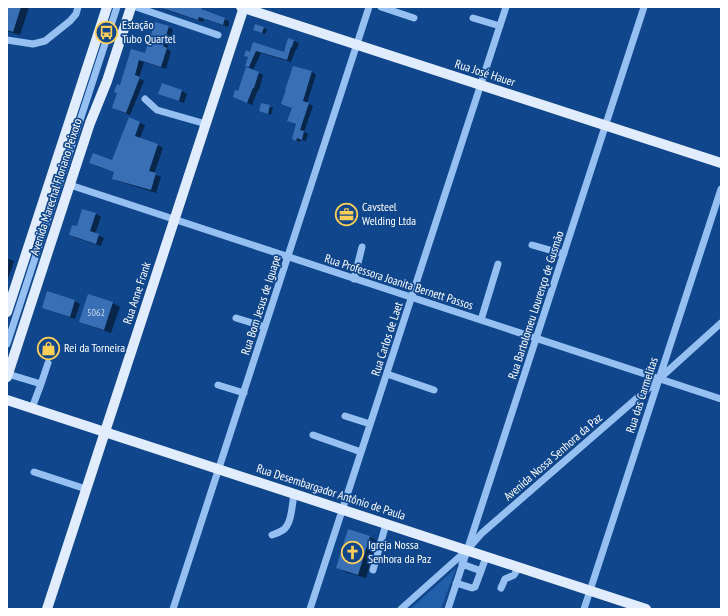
<svg xmlns="http://www.w3.org/2000/svg" width="728" height="616" font-family="'PT Sans Narrow',sans-serif">
<rect width="100%" height="100%" fill="#10468b"/>
<!-- green -->
<path fill="#225faa" d="M456,568L441,609H410Z"/>
<!-- shadow -->
<path fill="#0007" d="M8,7H29L20,35L7,31Z
M161,7H195L229,21L228,27L204,19L203,22L166,10Z
M155,23L169,27L173,30L167,49L171,51L166,69L144,62L139,78L144,81L130,115L117,110L113,108L132,51L146,55Z
M264,28L267,30L265,34L254,30Z
M289,39L299,43L297,49H296L291,62L261,53L253,70L247,66L253,43L284,53Z
M293,67L312,72L316,75L307,103L313,106L304,132L308,134L306,141L301,140L300,142L293,139L297,125L288,121L293,108Z
M259,73L263,75L259,90H258L252,105L234,97Z
M163,85L182,91L187,94L184,103L165,96Z
M262,104L273,108L271,115L263,112Z
M129,118L145,125L140,138L158,145L163,148L154,174L161,177L156,193L118,181L113,178L115,172L96,166L91,163L113,161Z
M83,210L96,214L101,217L95,234L104,238L101,246L76,238L70,235L77,228Z
M7,258L14,261L7,282Z
M48,292L75,301L80,304L75,319L48,310L43,307Z
M113,303L120,307L111,333L88,325L80,321Z
M349,531L370,537L377,541L366,578L345,572L337,567Z"/>
<!-- building -->
<path fill="#3970b5" d="M7,7H21L13,32L7,30Z
M162,7H199L202,8L201,9L225,18L223,25L199,17L198,20L162,8Z
M155,22L169,26L163,46L167,48L161,67L139,60L135,75L140,77L126,113L112,108L117,93L114,92L117,84L120,85L131,49L145,53Z
M255,24L264,27L262,33L253,30Z
M288,38L294,40L292,47H291L287,60L256,51L249,67L245,66L248,57L244,56L246,50L250,52L253,42L284,52Z
M293,66L312,71L303,101L309,103L300,130L304,131L302,140L297,138L296,141L292,139L296,124L287,121L292,108L281,104L286,90H285Z
M246,67L259,72L254,88H253L247,103L233,97L235,90L238,91Z
M162,83L182,90L179,101L158,94Z
M261,103L270,105L268,114L259,111Z
M129,117L140,122L135,136L158,144L149,171L156,173L151,190L112,179L114,172L89,163L93,153L112,160Z
M82,209L96,213L90,231L99,234L96,244L69,235L72,225L77,226Z
M47,291L75,300L70,317L42,308Z
M88,294L113,302L104,330L79,322Z
M348,529L370,536L358,575L336,568Z"/>
<g fill="none" stroke-linecap="round" stroke-linejoin="round">
<!-- minor -->
<path stroke="#97c0f2" stroke-width="7" d="M136,7L218,35
M381,7L414,18
M473,18L500,26
M7,40L33,44L45,41L70,21L76,14L78,7
M145,99L157,110L206,124
M70,185L721,399
M532,245L564,254
M354,279L362,247
M236,318L265,327
M481,320L498,264
M7,344L117,7
M8,374L41,384L32,408
M387,374L434,390
M41,384L48,363
M218,385L244,393
M345,416L370,424
M313,435L361,452
M34,472L86,489
M272,535C275,534 280,532 283,530C292,524 292,504 294,494
M462,564L481,571L486,557
M373,570L386,524
M456,583L472,588L475,587L481,571
M501,588L505,579L514,575L519,567
M173,609L369,7
M310,609L506,7
M401,609L467,550L482,533L659,379L721,323
M448,609L644,7
M584,609L721,189"/>
<!-- major -->
<path stroke="#e1edff" stroke-width="10" d="M241,7L721,163
M7,312L107,7
M7,377L90,123L107,81L131,7
M7,400L646,609
M47,609L244,7"/>
</g>
<!-- icons -->
<defs>
<symbol id="bus-ring" viewBox="-11 -11 22 22"><circle r="9.5" fill="#10468b" stroke="#ffcf57" stroke-width="1.5"/><path d="M-5-6H5V4H4V6H2V4H-2V6H-4V4H-5ZM-3.5-4V0h7V-4ZM-3.5 1.2v1.5H-2V1.2ZM2 1.2v1.5H3.5V1.2Z" fill="#ffcf57"/></symbol>
<symbol id="office-ring" viewBox="-11 -11 22 22"><circle r="9.5" fill="#10468b" stroke="#ffcf57" stroke-width="1.5"/><path d="M-6-3h4V-5.5h4V-3h4V5H-6ZM-1-4.5V-3h2v-1.5ZM-6 0V1H6V0Z" fill="#ffcf57"/></symbol>
<symbol id="shop-ring" viewBox="-11 -11 22 22"><circle r="9.5" fill="#10468b" stroke="#ffcf57" stroke-width="1.5"/><path d="M-5-2.5h2.3a2.7 3.5 0 0 1 5.4 0H5L5.5 6h-11ZM-1.5-2.5h3a1.5 2.3 0 0 0-3 0Z" fill="#ffcf57"/></symbol>
<symbol id="church-ring" viewBox="-11 -11 22 22"><circle r="9.5" fill="#10468b" stroke="#ffcf57" stroke-width="1.5"/><path d="M-1.2-6h2.4v3.5h3.3v2.4h-3.3V6h-2.4V-.1h-3.3v-2.4h3.3Z" fill="#ffcf57"/></symbol>
</defs>
<g fill-rule="evenodd">
<use href="#bus-ring" x="94" y="20" width="25" height="25"/>
<use href="#office-ring" x="334" y="202" width="25" height="25"/>
<use href="#shop-ring" x="36" y="336" width="25" height="25"/>
<use href="#church-ring" x="340" y="540" width="25" height="25"/>
</g>
<g text-anchor="middle" stroke-width="3.5" stroke-linejoin="round" paint-order="stroke">
<!-- number labels -->
<g font-size="10" fill="#cedbec">
<text x="96" y="316">5062</text>
</g>
<!-- poi labels -->
<g font-size="12" fill="#fff" stroke="#10468b" text-anchor="start">
<text x="122" y="29">Estação<tspan x="122" dy="14">Tubo Quartel</tspan></text>
<text x="362" y="211">Cavsteel<tspan x="362" dy="14">Welding Ltda</tspan></text>
<text x="64" y="352">Rei da Torneira</text>
<text x="368" y="549">Igreja Nossa<tspan x="368" dy="14">Senhora da Paz</tspan></text>
</g>
<!-- street labels -->
<g font-size="12" fill="#fff" stroke="#10468b">
<text transform="translate(485 73) rotate(18)" y="4">Rua José Hauer</text>
<text transform="translate(56 187) rotate(-72)" y="4">Avenida Marechal Floriano Peixoto</text>
<text transform="translate(399 282) rotate(18)" y="4">Rua Professora Joanita Bernett Passos</text>
<text transform="translate(137 293) rotate(-72)" y="4">Rua Anne Frank</text>
<text transform="translate(261 305) rotate(-72)" y="4">Rua Bom Jesus de Iguape</text>
<text transform="translate(536 305) rotate(-72)" y="4">Rua Bartolomeu Lourenço de Gusmão</text>
<text transform="translate(387 339) rotate(-72)" y="4">Rua Carlos de Laet</text>
<text transform="translate(642 395) rotate(-72)" y="4">Rua das Carmelitas</text>
<text transform="translate(553 457) rotate(-41)" y="4">Avenida Nossa Senhora da Paz</text>
<text transform="translate(331 492) rotate(18)" y="4">Rua Desembargador Antônio de Paula</text>
</g>
</g>
<!-- border -->
<rect width="728" height="616" fill="none" stroke="#ffffff" stroke-width="16"/>
</svg>
